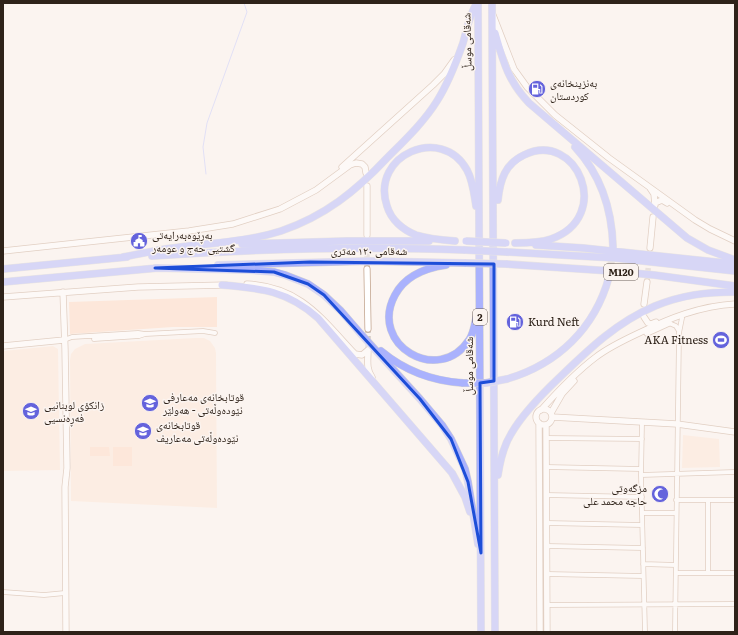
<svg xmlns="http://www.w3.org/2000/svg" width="738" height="635" font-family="Literata,'Noto Naskh Arabic',serif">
<rect width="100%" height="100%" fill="#fbf4f0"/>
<!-- built -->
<path fill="#fde5d3" d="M195,338H204L210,341L215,348L216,353L217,508L71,501L70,360L71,354L75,349L85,344Z
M53,346L58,349L60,470L3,471V351Z
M683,435L719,439L720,467L682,468Z"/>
<!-- green -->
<path fill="#fed8be" d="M217,297V327H173L70,334L69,302Z
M90,447H109L110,456H90Z
M113,447H132V466H113Z"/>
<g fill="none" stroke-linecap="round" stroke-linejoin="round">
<!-- stream -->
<path stroke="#c2c8fc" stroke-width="1" d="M206,174L203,147L207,123L247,12L244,3"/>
<!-- secondary-tunnel -->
<path stroke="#d2cac5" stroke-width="5.5" stroke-dasharray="5.5 3" stroke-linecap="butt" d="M367,245V269
M647,282L649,259
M368,350V329"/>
<!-- highway-tunnel -->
<path stroke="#d2cac5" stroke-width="7" stroke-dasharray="7 3.5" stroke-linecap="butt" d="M609,275L613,252"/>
<defs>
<path id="street" d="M669,323L676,326L679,331
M94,339L139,336L145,334
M64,340L72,337L138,333L145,334L203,331L215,333
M642,422L641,475L645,632
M546,438L642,439
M546,467L641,469
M641,475L735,472
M546,495L642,497
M676,500H735
M642,513H676
M547,523L642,525
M547,546L643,548
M643,564L676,565
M676,573H735
M708,573V500
M547,574L643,576
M3,592L44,595L65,593
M547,605L735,604
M675,632L679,333L682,318"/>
<path id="secondary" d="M493,15L514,69L527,87L555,115L609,158L695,220L710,229L735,241
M342,167L433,85L444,74L454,60
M367,186V235
M650,188L654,194L655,205
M655,203L662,200L667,203
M650,248L653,217
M3,251L189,231L233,224L280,209L316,190L350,165L356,163L362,164L365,167L366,173
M367,269L368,329
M247,284C301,287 321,318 355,354L362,355L368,350
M63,292L65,349L67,468L65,487L66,632
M3,297L138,287L226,285
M644,304L647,282
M644,317L648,323L651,324L656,322
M647,333L669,323
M3,346L64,340
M368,350C368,360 366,369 372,377
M536 417a8 8 0 1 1 16 0a8 8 0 1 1-16 0Z
M541,410C558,391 576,372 596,357C609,347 624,340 639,333C670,318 700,306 735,304
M551,413L562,394L574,381
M552,417L677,424L735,432
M539,423L540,632
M546,425L547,632"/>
<path id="highway" d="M478,3L481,632
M492,3L495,632
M495,33C503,61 508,81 529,103L687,238L708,250L735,260
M575,147C601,175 612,209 613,247
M498,200C500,180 505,164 524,155C577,129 614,217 551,239C539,243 527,243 515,243
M455,241C442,240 429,239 416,235C403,230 391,220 387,206C370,155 442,124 467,170C473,181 474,194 476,206
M242,244L347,241H429
M536,245L583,248L735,264
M506,252L615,258L735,271
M152,256C256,249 361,246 465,250
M123,257C140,254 156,250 173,248C209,243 247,242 281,231C325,216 356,191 387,158C405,140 424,122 437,101C449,82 456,63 463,43C467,29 469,15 477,3
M506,264L611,271L654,275L735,286
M218,265L369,261L466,263
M446,265C425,268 405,276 395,295C368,345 439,386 469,340C474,333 475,322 477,314
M155,268L249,270L274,272L285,275L308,284L324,295L341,311L360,333L420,399L442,425L451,439L465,469L468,482L478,544
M3,269L127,257
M3,282L158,268
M222,285C261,288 288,291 318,318L452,473L465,497L470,512
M381,351C405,371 433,381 463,383
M507,379C558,364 595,328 609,277
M498,475C500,461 503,447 511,434C523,413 542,394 560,377C589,349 617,322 655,306C682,295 706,292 735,292"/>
</defs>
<!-- street casing -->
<use href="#street" stroke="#c2a38c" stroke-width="5.5"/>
<!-- secondary casing -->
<use href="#secondary" stroke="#c2a38c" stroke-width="7"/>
<!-- highway casing -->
<use href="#highway" stroke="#d5d3d1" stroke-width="8"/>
<!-- street -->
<use href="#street" stroke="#fff" stroke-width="4"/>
<!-- secondary -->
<use href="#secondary" stroke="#fff" stroke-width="5.5"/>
<!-- highway -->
<use href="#highway" stroke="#aab2fd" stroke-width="7"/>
<defs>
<path id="highway-bridge" d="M466,241L506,243
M465,250L506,252
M466,263L506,264
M463,383H486L507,379"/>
</defs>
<!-- highway-bridge casing -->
<use href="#highway-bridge" stroke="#d5d3d1" stroke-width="8" stroke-linecap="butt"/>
<!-- highway-bridge -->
<use href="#highway-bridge" stroke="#aab2fd" stroke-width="7"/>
</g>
<!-- marked area -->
<path d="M0 0H738V635H0ZM310,262L494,264V381L480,383L481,553L468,482L451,439L420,399L324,295L308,284L274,272L155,268Z" fill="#fbf4f0" fill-opacity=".55" fill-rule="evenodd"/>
<path fill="none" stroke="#1d4ed8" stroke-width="3" stroke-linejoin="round" d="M310,262L494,264V381L480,383L481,553L468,482L451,439L420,399L324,295L308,284L274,272L155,268Z"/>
<!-- icons -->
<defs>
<symbol id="fuel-disc" viewBox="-11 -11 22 22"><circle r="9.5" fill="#6463dc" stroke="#fbf4f0"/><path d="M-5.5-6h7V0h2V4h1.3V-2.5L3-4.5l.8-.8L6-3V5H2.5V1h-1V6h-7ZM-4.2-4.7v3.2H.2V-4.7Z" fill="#fff"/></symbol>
<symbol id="civic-disc" viewBox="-11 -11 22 22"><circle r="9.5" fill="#6463dc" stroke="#fbf4f0"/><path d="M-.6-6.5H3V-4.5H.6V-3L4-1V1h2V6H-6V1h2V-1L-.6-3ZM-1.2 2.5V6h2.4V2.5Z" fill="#fff"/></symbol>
<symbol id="stadium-disc" viewBox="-11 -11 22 22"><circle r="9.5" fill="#6463dc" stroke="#fbf4f0"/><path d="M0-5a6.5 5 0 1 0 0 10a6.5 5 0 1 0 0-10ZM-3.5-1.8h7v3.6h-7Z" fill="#fff"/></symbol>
<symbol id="school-disc" viewBox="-11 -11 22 22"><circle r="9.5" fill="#6463dc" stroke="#fbf4f0"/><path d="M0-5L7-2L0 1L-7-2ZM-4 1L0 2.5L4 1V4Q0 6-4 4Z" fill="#fff"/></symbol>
<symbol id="university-disc" viewBox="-11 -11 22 22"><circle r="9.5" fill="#6463dc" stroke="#fbf4f0"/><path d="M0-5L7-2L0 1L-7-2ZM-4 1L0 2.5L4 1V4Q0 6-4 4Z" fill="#fff"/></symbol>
<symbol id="mosque-disc" viewBox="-11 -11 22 22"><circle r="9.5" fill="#6463dc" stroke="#fbf4f0"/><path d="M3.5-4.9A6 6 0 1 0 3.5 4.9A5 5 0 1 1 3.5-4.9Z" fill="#fff"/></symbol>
</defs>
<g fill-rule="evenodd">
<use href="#fuel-disc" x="527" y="79" width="20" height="20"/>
<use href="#civic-disc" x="129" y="231" width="20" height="20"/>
<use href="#fuel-disc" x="505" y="312" width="20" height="20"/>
<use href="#stadium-disc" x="711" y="330" width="20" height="20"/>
<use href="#school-disc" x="140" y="393" width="20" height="20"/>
<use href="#university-disc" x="21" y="401" width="20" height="20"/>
<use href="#school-disc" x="133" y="421" width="20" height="20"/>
<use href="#mosque-disc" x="650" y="484" width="20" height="20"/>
</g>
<g text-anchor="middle" stroke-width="3" stroke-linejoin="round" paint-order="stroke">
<!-- shield labels -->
<g fill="#fbf4f0" stroke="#6c615a" stroke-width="1">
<rect x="604" y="264" width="34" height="16" rx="3"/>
<rect x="473" y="309" width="14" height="16" rx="3"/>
</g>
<g font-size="10" font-weight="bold" fill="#2e2219">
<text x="621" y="276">M120</text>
<text x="480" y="321">2</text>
</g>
<!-- street labels -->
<g font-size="11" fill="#2e2219" stroke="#fbf4f0">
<text transform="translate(467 42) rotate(-91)" y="4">شەقامی موسڵ</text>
<text x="369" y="255">شەقامی ١٢٠ مەتری</text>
<text transform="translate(469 366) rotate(-90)" y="4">شەقامی موسڵ</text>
</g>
<!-- poi labels -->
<g font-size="11" fill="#2e2219" stroke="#fbf4f0" text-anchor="start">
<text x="550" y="87">بەنزینخانەی<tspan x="550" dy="13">کوردستان</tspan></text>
<text x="152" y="239">بەڕێوەبەرایەتی<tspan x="152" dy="13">گشتیی حەج و عومەر</tspan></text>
<text x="528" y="326">Kurd Neft</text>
<text x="708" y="344" text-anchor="end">AKA Fitness</text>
<text x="163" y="401">قوتابخانەی مەعارفی<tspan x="163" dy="13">نێودەوڵەتی - هەولێر</tspan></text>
<text x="44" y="409">زانکۆی لوبنانیی<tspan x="44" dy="13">فەڕەنسیی</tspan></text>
<text x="156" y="429">قوتابخانەی<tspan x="156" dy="13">نێودەوڵەتی مەعاریف</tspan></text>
<text x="647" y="492" text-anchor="end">مزگه‌وتی<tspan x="647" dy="13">حاجه‌ محمد علی</tspan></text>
</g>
</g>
<!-- border -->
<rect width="738" height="635" fill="none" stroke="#2e2219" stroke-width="8"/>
</svg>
